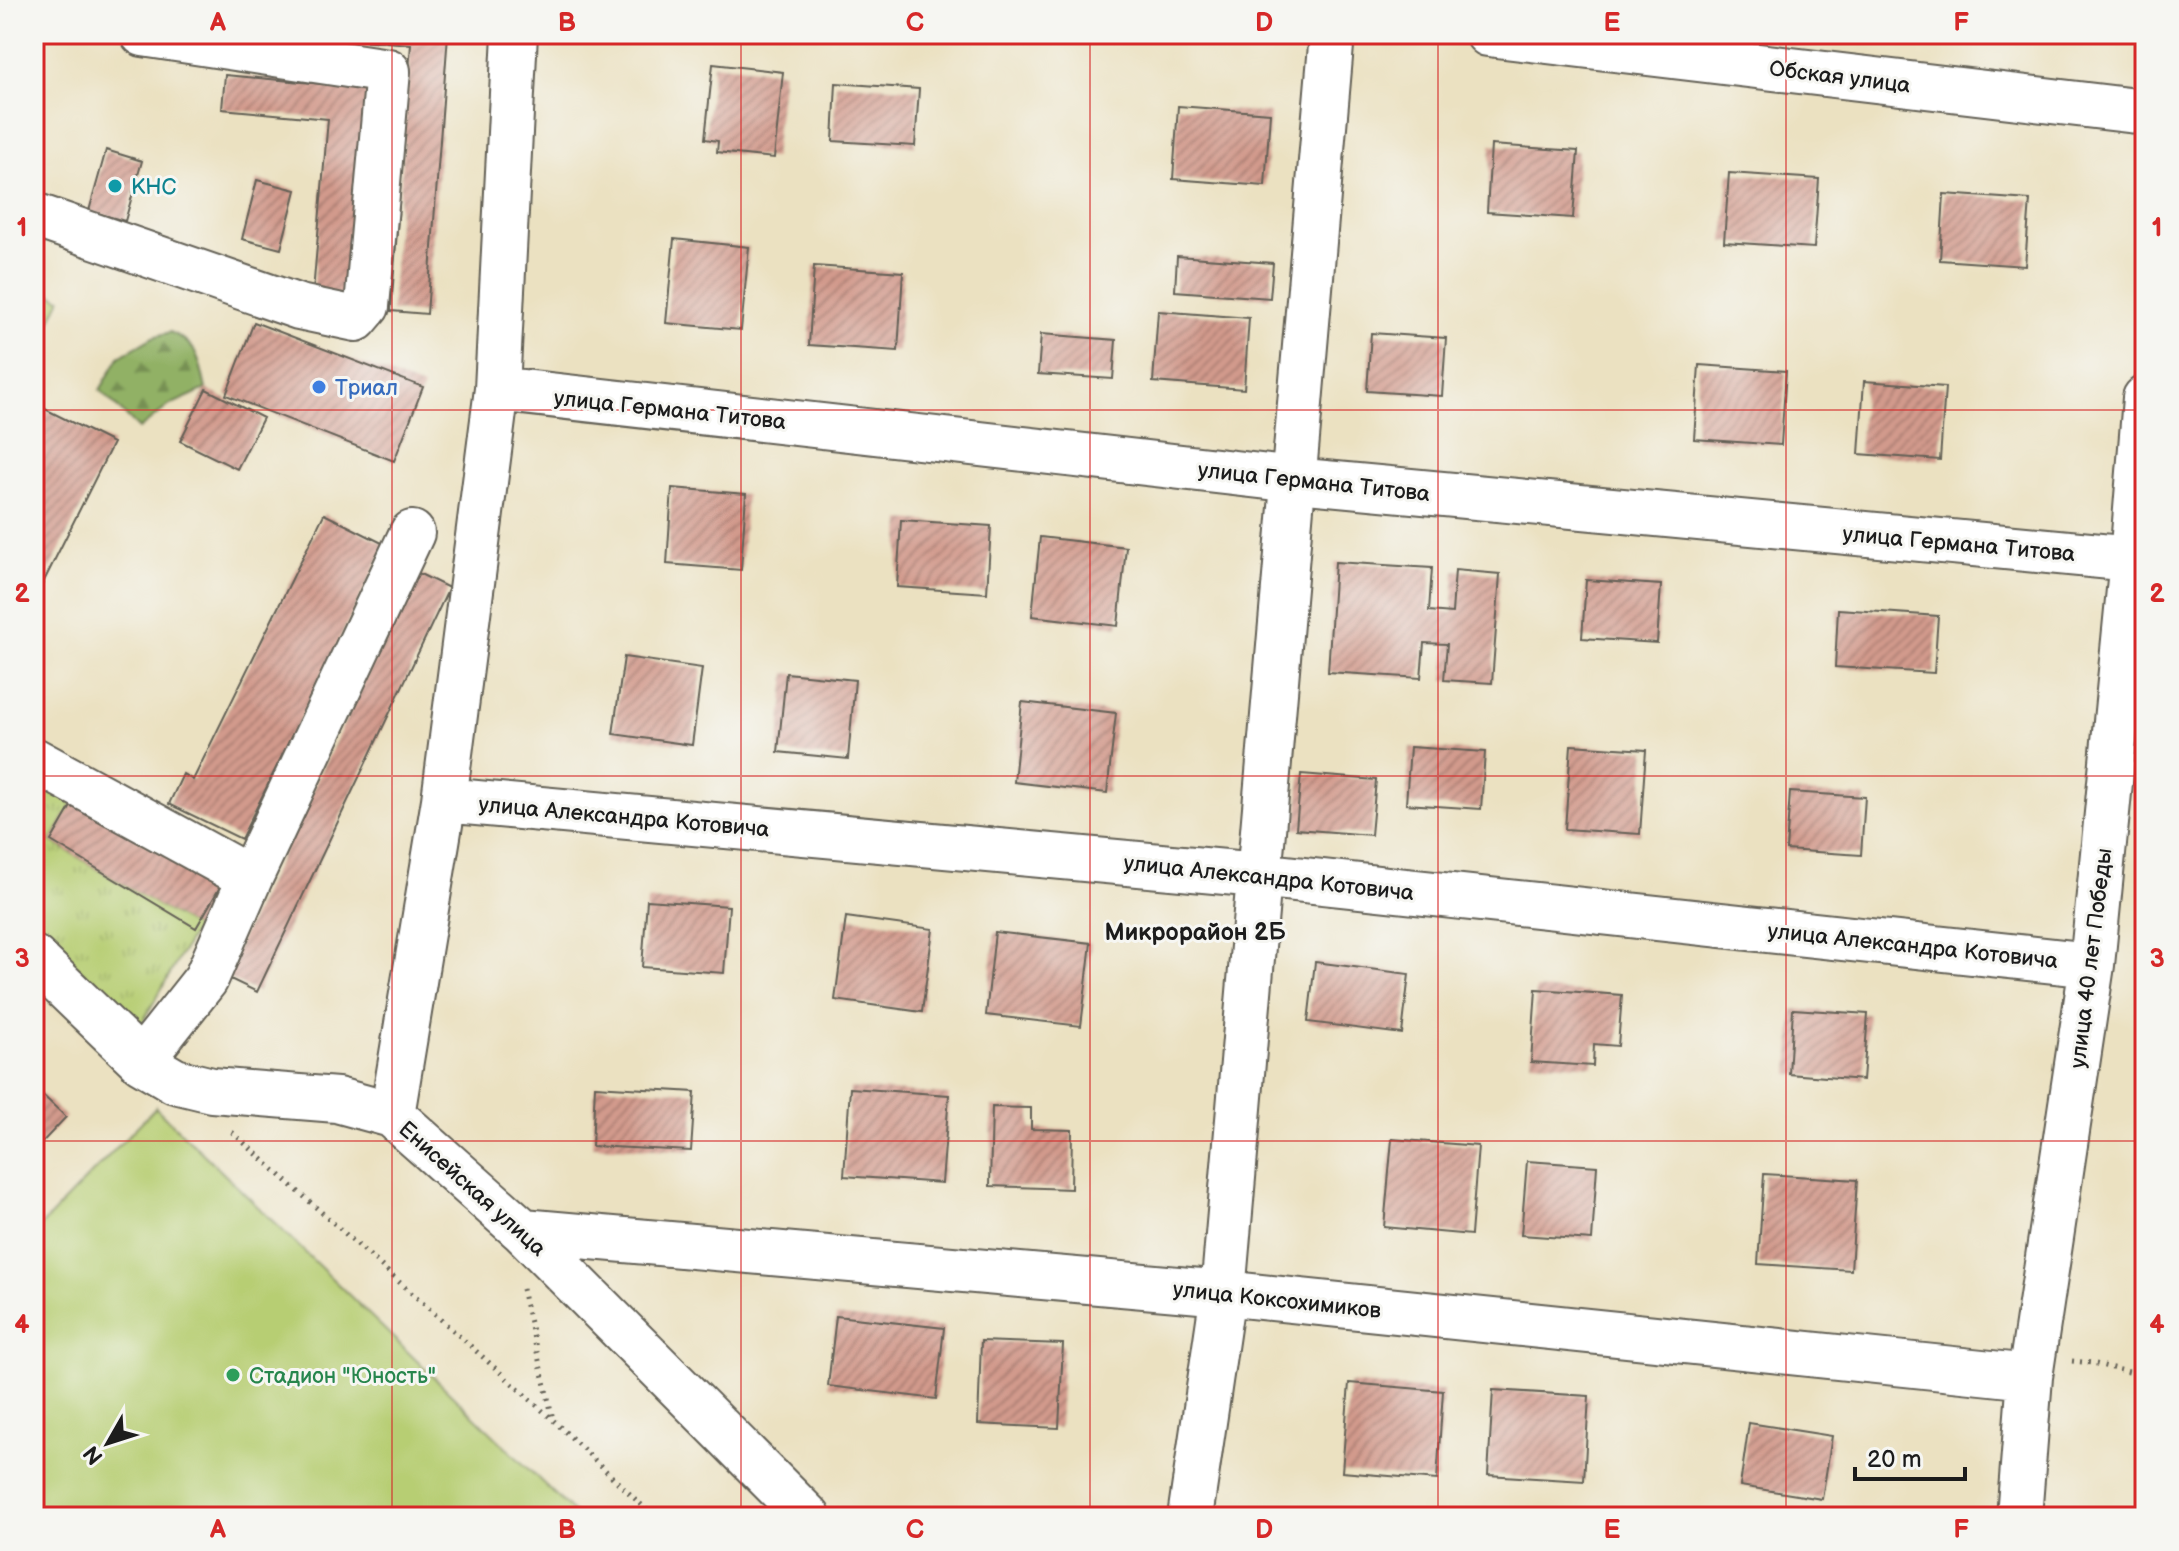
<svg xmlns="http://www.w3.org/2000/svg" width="2179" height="1551" font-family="'Balsamiq Sans',sans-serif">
<defs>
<pattern id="grass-tufts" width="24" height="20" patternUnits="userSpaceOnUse" patternTransform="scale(2)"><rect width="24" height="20" fill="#b7ce73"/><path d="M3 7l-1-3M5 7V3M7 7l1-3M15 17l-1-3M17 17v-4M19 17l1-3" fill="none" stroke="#9db063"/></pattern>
<pattern id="forest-firs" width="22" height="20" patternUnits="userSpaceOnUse" patternTransform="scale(2)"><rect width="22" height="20" fill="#91b165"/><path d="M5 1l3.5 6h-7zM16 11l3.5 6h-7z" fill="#768f52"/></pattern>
<pattern id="building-hatch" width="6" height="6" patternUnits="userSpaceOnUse" patternTransform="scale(2)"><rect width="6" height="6" fill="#d29a8c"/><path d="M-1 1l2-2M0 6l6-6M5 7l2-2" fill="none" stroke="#aa7d72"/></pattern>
</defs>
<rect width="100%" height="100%" fill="#f6f6f2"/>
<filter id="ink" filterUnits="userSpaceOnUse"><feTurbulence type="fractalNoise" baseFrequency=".0125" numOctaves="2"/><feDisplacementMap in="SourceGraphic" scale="16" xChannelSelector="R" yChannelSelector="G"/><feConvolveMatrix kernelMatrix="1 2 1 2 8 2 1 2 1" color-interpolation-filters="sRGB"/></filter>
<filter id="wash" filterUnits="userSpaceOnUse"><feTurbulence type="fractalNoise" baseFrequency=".006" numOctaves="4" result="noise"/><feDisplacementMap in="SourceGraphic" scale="32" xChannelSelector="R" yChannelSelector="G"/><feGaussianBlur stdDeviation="1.8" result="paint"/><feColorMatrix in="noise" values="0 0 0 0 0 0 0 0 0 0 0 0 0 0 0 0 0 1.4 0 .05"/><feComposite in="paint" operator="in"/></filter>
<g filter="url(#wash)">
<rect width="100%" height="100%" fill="#ebe1c1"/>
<!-- grass -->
<path fill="url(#grass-tufts)" stroke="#6a7548" stroke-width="2" d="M34,286L61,299L34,355Z
M34,782L74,801L51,841L196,928L141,1025L34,928Z"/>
<!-- forest -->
<path fill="url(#forest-firs)" stroke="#566640" stroke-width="2" d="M170,332C200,345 199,360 206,389L170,405L139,429L100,390L119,357L153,337Z"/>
<!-- pitch -->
<path fill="#b7ce73" stroke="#6a7548" stroke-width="2" d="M156,1107V1108L578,1517H34V1233Z"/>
<g id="blocks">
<!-- building -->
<path fill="url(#building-hatch)" d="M308,34H448L427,314L391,311L411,44L308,36Z
M713,64L783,72L774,158L717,152L718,141L705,139Z
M225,75L367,88L349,295L313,292L328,119L222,109Z
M836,83L919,89L915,146L833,141Z
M1178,106L1270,113L1265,186L1173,179Z
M1491,145L1578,151L1573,218L1487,212Z
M106,150L142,161L125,221L89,211Z
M1729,173L1819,179L1814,248L1724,242Z
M257,180L296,190L281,249L242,239Z
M1944,194L2030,200L2025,266L1940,260Z
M674,239L749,247L741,330L666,323Z
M1177,256L1273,263L1270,298L1175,291Z
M814,266L903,272L898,351L809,345Z
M1158,311L1249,318L1244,389L1153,382Z
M254,322L423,387L394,461L226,395Z
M1371,333L1446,338L1442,396L1367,391Z
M1041,334L1116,340L1113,379L1038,374Z
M1699,365L1786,371L1781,445L1694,439Z
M1864,381L1945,387L1940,460L1859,454Z
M206,389L263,418L237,469L180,441Z
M39,406L113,443L34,601V416Z
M672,488L746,494L741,570L667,564Z
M324,514L386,545L241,839L169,804L183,774L193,780Z
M901,520L991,526L987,593L897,587Z
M1040,537L1126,547L1118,626L1032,616Z
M1335,562L1432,568L1429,611L1452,613L1455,570L1500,574L1492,683L1444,680L1447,644L1424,643L1421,678L1328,672Z
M416,572L449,588L257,992L224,976Z
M1586,580L1661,585L1657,643L1582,638Z
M1838,609L1938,616L1934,673L1835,667Z
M624,657L702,668L692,745L613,734Z
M786,673L855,680L848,759L778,752Z
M1022,702L1116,713L1107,793L1014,782Z
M1571,745L1646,750L1640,834L1565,829Z
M1410,747L1485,752L1481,809L1406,804Z
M1301,774L1376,780L1371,835L1296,829Z
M1790,792L1865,797L1861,855L1786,850Z
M74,801L220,887L196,928L51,841Z
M647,900L729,906L724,973L642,967Z
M846,917L933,929L922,1012L835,1000Z
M995,932L1091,943L1081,1026L986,1015Z
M1315,962L1409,974L1402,1034L1308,1022Z
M1536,989L1622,995L1618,1046L1594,1044L1593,1066L1531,1062Z
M1793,1009L1868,1014L1863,1080L1789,1074Z
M595,1086L695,1092L691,1151L592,1146Z
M34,1087L66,1117L34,1151Z
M850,1088L949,1095L942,1183L844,1176Z
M992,1107L1031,1108V1129L1072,1130L1071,1189L990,1186Z
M1392,1139L1478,1146L1471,1235L1384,1227Z
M1527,1161L1597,1166L1592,1240L1521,1235Z
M1764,1174L1857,1180L1851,1270L1758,1264Z
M836,1316L944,1328L936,1399L828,1386Z
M981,1341L1063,1344L1059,1428L978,1424Z
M1349,1383L1443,1391L1437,1480L1342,1472Z
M1493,1390L1589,1396L1584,1481L1488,1475Z
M1749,1423L1832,1436L1822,1499L1740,1486Z"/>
</g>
</g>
<g filter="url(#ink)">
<use href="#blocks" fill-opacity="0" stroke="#646156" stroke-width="2"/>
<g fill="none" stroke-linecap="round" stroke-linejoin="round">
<defs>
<path id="minor" d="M1488,34L2145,112
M34,215L299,307L356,319L367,306L388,71L143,34
M497,389L1295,480L2132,559
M34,760L250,878L412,533
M444,800L1258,875L2092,965
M34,958L141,1061L175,1081L212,1090L337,1100L392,1115L523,1231L808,1517
M141,1061L206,979L250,878
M392,1115L444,800L497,389L515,34
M523,1231L1223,1293L2030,1377
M1190,1517L1223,1293L1332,34
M2019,1517L2030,1377L2092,965L2132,559L2145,398"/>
</defs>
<!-- minor casing -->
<use href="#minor" stroke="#646156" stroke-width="48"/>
<!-- path -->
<path stroke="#646156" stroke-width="5" stroke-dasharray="2 6" stroke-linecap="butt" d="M232,1132L553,1420L654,1517
M522,1289L553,1419
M2072,1361L2092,1363L2145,1376"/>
<!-- minor -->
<use href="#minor" stroke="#fff" stroke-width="44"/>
</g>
</g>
<!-- grid -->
<path fill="none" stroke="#d62828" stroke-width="2" stroke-opacity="0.55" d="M392,34V1517M741,34V1517M1090,34V1517M1438,34V1517M1786,34V1517M34,410H2145M34,776H2145M34,1141H2145"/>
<!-- markers -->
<circle fill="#0f9aa8" stroke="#f6f6f2" stroke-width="3" cx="115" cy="186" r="8"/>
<circle fill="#3f7fe0" stroke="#f6f6f2" stroke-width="3" cx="319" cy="387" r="8"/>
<circle fill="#2e9e5b" stroke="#f6f6f2" stroke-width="3" cx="233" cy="1375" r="8"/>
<g text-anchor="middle" stroke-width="6" stroke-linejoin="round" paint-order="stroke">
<!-- street labels -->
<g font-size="22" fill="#1c1c1c" stroke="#f6f6f2">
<text transform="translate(1840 76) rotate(7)" y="8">Обская улица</text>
<text transform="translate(670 409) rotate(6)" y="8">улица Германа Титова</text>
<text transform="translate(1314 481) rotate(6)" y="8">улица Германа Титова</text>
<text transform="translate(1959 543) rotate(5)" y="8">улица Германа Титова</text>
<text transform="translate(624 816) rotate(5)" y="8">улица Александра Котовича</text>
<text transform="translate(1269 877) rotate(6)" y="8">улица Александра Котовича</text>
<text transform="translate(1913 945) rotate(6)" y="8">улица Александра Котовича</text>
<text transform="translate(2090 958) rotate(-83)" y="8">улица 40 лет Победы</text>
<text transform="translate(473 1188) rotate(42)" y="8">Енисейская улица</text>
<text transform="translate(1277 1299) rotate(6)" y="8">улица Коксохимиков</text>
</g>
<!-- culture labels -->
<g font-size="22" fill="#0d838f" stroke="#f6f6f2" text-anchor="start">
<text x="131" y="194">КНС</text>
</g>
<!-- shop labels -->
<g font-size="22" fill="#366cbe" stroke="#f6f6f2" text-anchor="start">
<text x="335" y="395">Триал</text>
</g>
<!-- leisure labels -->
<g font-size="22" fill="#27864d" stroke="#f6f6f2" text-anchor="start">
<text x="249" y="1383">Стадион "Юность"</text>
</g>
<!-- neighbourhood labels -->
<g font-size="24" font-weight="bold" fill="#1c1c1c" stroke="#f6f6f2">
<text x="1195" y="940">Микрорайон 2Б</text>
</g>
</g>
<!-- margin -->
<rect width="2179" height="1551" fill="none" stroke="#f6f6f2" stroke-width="88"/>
<!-- north arrow -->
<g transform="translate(108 1443) rotate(231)" stroke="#f6f6f2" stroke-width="6" paint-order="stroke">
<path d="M0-6L14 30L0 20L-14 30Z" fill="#1c1c1c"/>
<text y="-12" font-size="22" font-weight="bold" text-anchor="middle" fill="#1c1c1c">N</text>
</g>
<!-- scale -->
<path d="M1855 1467v12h110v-12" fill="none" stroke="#1c1c1c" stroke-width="4"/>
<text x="1867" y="1467" font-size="24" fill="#1c1c1c" stroke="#f6f6f2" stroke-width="6" paint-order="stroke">20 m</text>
<rect x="44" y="44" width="2091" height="1463" fill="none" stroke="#d62828" stroke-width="3"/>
<g font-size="26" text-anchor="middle" font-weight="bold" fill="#d62828">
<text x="218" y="31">A</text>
<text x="567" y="31">B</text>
<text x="915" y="31">C</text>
<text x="1264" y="31">D</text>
<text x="1612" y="31">E</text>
<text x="1961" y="31">F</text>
<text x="22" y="236">1</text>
<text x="2157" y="236">1</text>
<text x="22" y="602">2</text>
<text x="2157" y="602">2</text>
<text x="22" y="967">3</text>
<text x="2157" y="967">3</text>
<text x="22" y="1333">4</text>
<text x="2157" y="1333">4</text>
<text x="218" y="1538">A</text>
<text x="567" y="1538">B</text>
<text x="915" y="1538">C</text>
<text x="1264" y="1538">D</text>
<text x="1612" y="1538">E</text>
<text x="1961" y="1538">F</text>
</g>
</svg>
